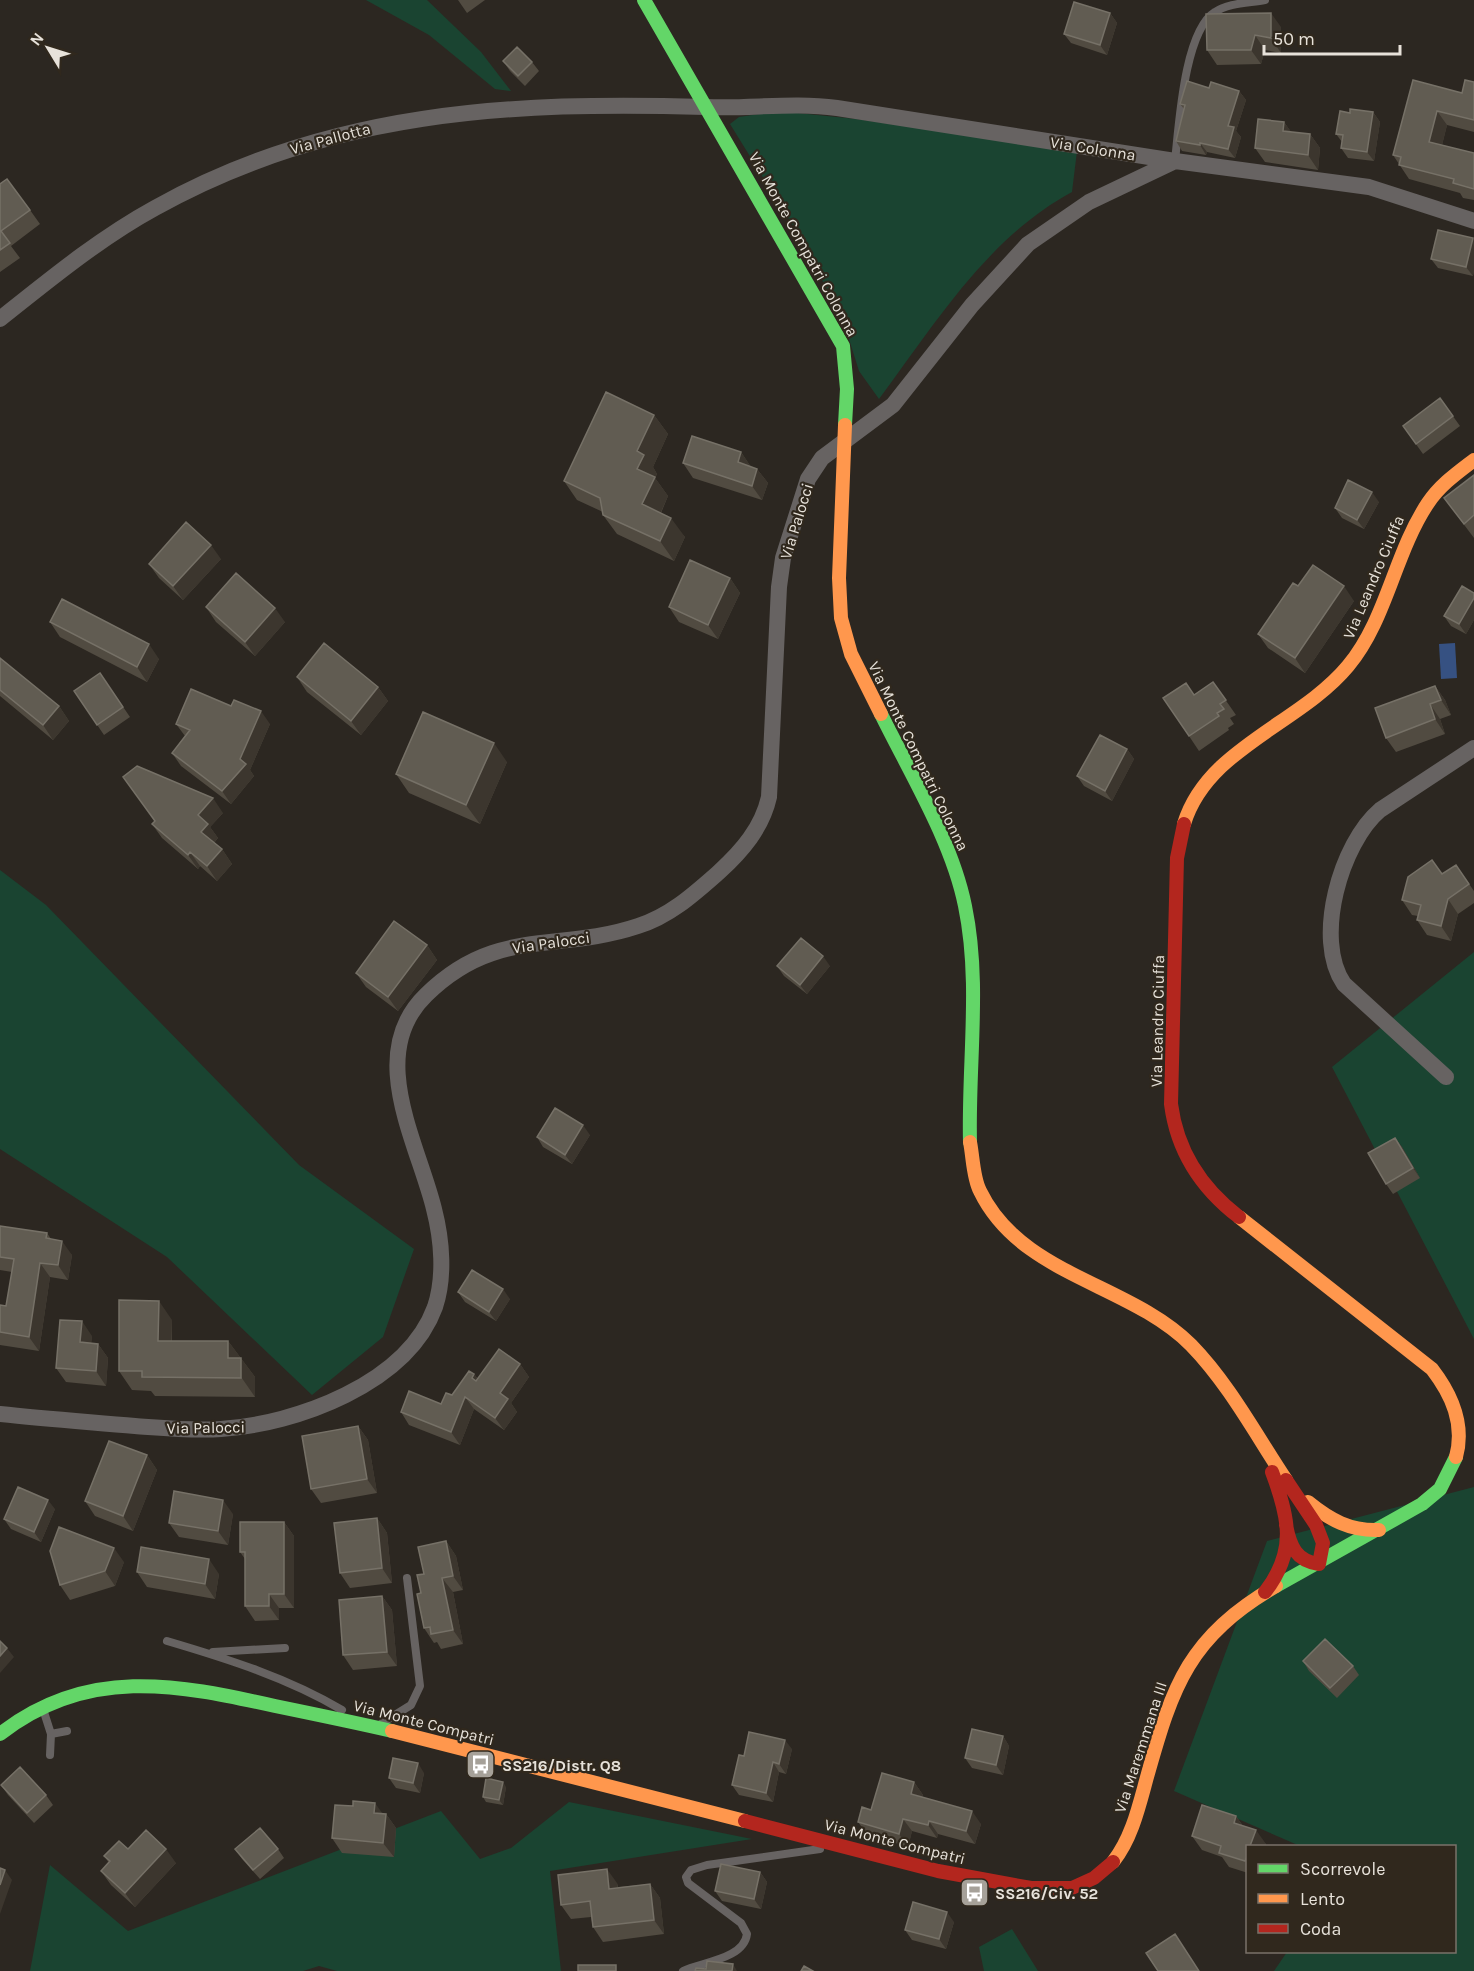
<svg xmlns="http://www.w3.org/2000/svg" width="1474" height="1971" font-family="Karla,sans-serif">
<rect width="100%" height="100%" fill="#2c2721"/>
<!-- green -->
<path fill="#1a4431" d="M366,0H427L481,52L511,91L495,89L429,35Z
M778,111L856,119L1077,151L1072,192C987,238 935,324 879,399L859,371L844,323L800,237L730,124L739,117Z
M0,870L46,905L299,1165L414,1249L383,1337L312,1395L167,1257L0,1149Z
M1474,952V1339L1332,1067Z
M1474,1487V1971H1274L1287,1952H1454V1846H1300L1174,1791L1267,1541Z
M569,1802L752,1839L550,1871L561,1971H337L319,1966L303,1971H30L50,1865L128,1931L441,1811L480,1859L511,1848Z
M1012,1929L1038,1971H984L979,1947Z"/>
<!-- water -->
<path fill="#365182" d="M1455,643L1457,678L1441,679L1439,644Z"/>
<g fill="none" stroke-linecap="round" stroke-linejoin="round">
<!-- lane -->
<path stroke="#676362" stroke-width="8" d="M1175,161C1179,126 1184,31 1215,12C1228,3 1249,3 1265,0
M167,1641C228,1659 288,1678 342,1710
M213,1652L285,1648
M43,1709L51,1734L50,1755
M382,1723L411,1705L420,1686L407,1578
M51,1734L67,1731
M683,1971C702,1962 744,1959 747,1934L741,1923L688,1883L686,1877L691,1870L707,1865L820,1849"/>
<!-- street -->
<path stroke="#676362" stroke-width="16" d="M0,319C49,280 100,238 155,208C328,111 512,101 706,107C750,109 793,102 837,108L1175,161L1369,187L1474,221
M1446,1077L1344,984C1313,939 1341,843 1380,810L1474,748
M0,1414C45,1419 90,1422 135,1426C163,1428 192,1431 221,1429C296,1424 407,1384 435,1307C445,1277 442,1240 434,1209C418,1143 365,1054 426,995C496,926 557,953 638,926C670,916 694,894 719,872C742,851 762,828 769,797L779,587L783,558L808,479L822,458L893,405L972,305L1028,244L1089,202L1175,161"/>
<!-- fast -->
<path stroke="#63d668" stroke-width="14" d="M644,0L843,346L847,389L845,425
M881,714C910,773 952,841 965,906C981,983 968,1063 970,1142
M1276,1586L1422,1504L1440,1489L1456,1457
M0,1734C87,1666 176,1684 275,1706C314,1714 353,1722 392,1731"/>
<!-- slow -->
<path stroke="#ff974d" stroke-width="14" d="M845,425L839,578L841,618L851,654L881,714
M1184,824C1207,748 1300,724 1348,666C1387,619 1394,554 1428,503C1440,485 1457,473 1474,460
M970,1142C973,1157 973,1178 980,1191C1021,1276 1129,1283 1191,1345C1229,1384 1256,1435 1286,1480
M1239,1217L1432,1369C1452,1395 1465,1424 1456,1457
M1308,1502C1330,1520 1350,1531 1379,1530
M392,1731L745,1821
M1113,1862C1132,1838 1139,1806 1147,1777C1173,1684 1189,1637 1276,1586"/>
<!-- jam -->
<path stroke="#b3261e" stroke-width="14" d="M1184,824L1177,858L1171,1104C1177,1151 1201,1188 1239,1217
M1286,1525C1290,1546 1296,1561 1319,1564L1323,1543L1316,1525L1286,1480
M1265,1592C1297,1551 1289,1517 1272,1472
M745,1821L938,1871L1031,1888H1072L1094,1878L1113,1862"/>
</g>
<!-- wall -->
<path fill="#514b41" d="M458,0H485L467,13Z
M1110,13L1117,23L1107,55L1071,43L1064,34Z
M1281,27V53L1265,50L1261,64L1217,65L1207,50Z
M503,61L532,62L539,71L525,86L510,71Z
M1413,80L1462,93L1474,82V132L1447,125L1442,145L1474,153V200L1463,198L1460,193L1409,179L1393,155Z
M1209,88L1239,91L1246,100L1236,131L1241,137L1235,158L1207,152L1206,155L1182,151L1176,141L1184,109L1180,104Z
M1373,112L1380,122L1374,161L1348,158L1341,148L1342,142L1336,134L1350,113Z
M1284,122L1291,132L1310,134L1320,148L1318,170L1265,162L1255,148Z
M0,184L30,210L40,224L11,246L20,258L0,272Z
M1473,238L1474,240V270L1473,276L1438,268L1431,259Z
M1440,398L1460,426L1423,454L1403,426Z
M654,415L668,434L653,467L657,474L655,478L668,496L661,513L685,537L674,561L617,534L603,515V512L577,500L564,481Z
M741,452L751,467L757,469L768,483L762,500L693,478L683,463Z
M1474,475V538L1444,498Z
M1379,502L1364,529L1342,518L1335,508Z
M221,559L183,600L159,578L149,564Z
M730,578L740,593L718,639L679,622L669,607Z
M1298,586L1354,601L1305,673L1268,648L1258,634Z
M1474,593V620L1466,634L1451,626L1444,616Z
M206,607L285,622L255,656L216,622Z
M50,622L159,659L147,682L60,637Z
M0,658L59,706L69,721L53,740L0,696Z
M100,673L130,717L104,735L74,691Z
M297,677L378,687L388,701L361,735L307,692Z
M1213,682L1236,715L1230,718L1234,724L1228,728L1229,730L1199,751L1189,736L1194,695Z
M1435,686L1445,700L1451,715L1440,719L1445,734L1396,752L1386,738Z
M176,724H270L250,770L254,776L231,804L181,766L172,753L185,736Z
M1127,749L1134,759L1112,801L1084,786L1077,776Z
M507,762L480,824L409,793L396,774Z
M223,813L210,827L218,838L214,843L222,849L232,864L217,881L200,866L198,869L162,838L152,824Z
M1456,865L1474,891V903L1458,914L1451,941L1427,935L1417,920L1418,916L1412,915L1402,900Z
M427,945L437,960L398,1011L366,987L356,973Z
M777,966H830L807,994L784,976Z
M590,1135L572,1164L543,1147L537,1137Z
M1395,1138L1402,1147L1420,1178L1393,1194L1386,1184Z
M0,1226L47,1233L51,1239L72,1255L68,1280L50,1277L39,1351L0,1345V1305L6,1306L12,1272L0,1270Z
M458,1292L510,1299L496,1321L465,1302Z
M172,1320V1341H228L255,1377V1397L155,1396L151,1391L132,1390L119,1371Z
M92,1336L91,1343L98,1344L108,1358L106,1386L66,1382L56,1368Z
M520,1364L529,1377L511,1403L517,1412L504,1430L474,1409L460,1445L409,1425L401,1412L441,1404L452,1395L474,1374L478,1379Z
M358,1426L368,1440L377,1493L321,1503L311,1489Z
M147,1455L157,1470L133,1531L95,1516L85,1501Z
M55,1509L41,1542L11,1529L4,1519Z
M233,1514L228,1545L179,1537L169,1523Z
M377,1518L387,1533L392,1583L350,1588L340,1573Z
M284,1522L294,1536V1608H279V1620L255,1621L245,1606V1559L240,1552Z
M446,1541L456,1556L463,1590L453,1592L463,1644L441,1649L437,1642L434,1643L424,1628L421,1593L424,1574Z
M124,1562L115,1586L70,1600L60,1585Z
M137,1572L219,1574L215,1599L147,1587Z
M382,1596L392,1610L397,1666L353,1670L343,1655Z
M1303,1661L1353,1666L1359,1675L1337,1698L1309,1671Z
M1003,1736L1009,1746L1003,1775L972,1768L965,1758Z
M792,1749L786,1774L779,1772L773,1802L739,1795L732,1785L744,1756Z
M424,1773L420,1793L396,1788L389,1778Z
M914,1782L923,1795L922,1797L981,1824L975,1844L938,1834L937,1838L912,1831L908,1847L867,1834L858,1822L871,1810Z
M1,1785L46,1795L53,1805L34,1823L8,1795Z
M506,1787L503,1805L486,1802L483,1797Z
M382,1814H386L396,1828L394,1857L342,1853L332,1838Z
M1236,1816L1243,1826L1266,1844L1265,1846H1248V1873L1229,1867L1222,1857L1202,1850L1192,1836Z
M128,1849L176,1863L135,1907L111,1885L101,1871L109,1863L104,1856Z
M235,1849H278L284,1858L260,1879L242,1859Z
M760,1872L767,1882L761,1909L722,1901L715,1891Z
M617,1883L618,1887L650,1884L660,1898L664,1934L603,1942L593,1927L591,1917L571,1919L561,1905Z
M954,1922L946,1949L912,1940L905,1930Z"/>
<!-- shaded-wall -->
<path fill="#3c362e" d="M1110,13L1117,23L1107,55L1100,45Z
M1271,13L1281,27V53L1271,38Z
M1255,35L1265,50L1261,64L1251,50Z
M1239,91L1246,100L1236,131L1241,137L1235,158L1228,149V126Z
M1437,111L1447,125L1439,157L1429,142Z
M1373,112L1380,122L1374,161L1367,152Z
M1284,122L1294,136L1283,131Z
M1310,134L1320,148L1318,170L1308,155Z
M1200,143L1207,152L1206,155L1200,145Z
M1473,238L1474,240V270L1473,276L1466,267Z
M654,415L668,434L653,467L657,474L655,478L668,496L656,523L642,504L637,469V451Z
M741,452L751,467L738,462Z
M757,469L768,483L762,500L752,486Z
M1372,492L1379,502L1364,529L1357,520Z
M671,518L685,537L674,561L660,541Z
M211,545L221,559L183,600L173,586Z
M730,578L740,593L718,639L708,625Z
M1344,586L1354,601L1305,673L1295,658Z
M1474,598V620L1466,634L1459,624Z
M275,608L285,622L255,656L245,642Z
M149,644L159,659L147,682L137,667Z
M1435,686L1445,700L1451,715L1441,700Z
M378,687L388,701L361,735L351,721Z
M1430,704L1440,719L1445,734L1435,719Z
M59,706L69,721L53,740L43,725Z
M261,711L270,724L250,770L254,776L231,804L222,791L240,759Z
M494,743L507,762L480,824L466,805Z
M1127,749L1134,759L1112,801L1105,791Z
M213,798L223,813L210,827L218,838L211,846L201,832L198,815Z
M222,849L232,864L217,881L207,866Z
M190,852L200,866L198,869L188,855Z
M1448,899L1458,914L1451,941L1441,926Z
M427,945L437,960L398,1011L388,997Z
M823,956L830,966L807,994L800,985Z
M583,1125L590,1135L572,1164L565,1155Z
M1395,1138L1402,1147L1420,1178L1413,1168Z
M62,1241L72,1255L68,1280L58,1265Z
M40,1263L50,1277L39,1351L29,1337Z
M503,1289L510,1299L496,1321L489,1312Z
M159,1301L172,1320L171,1360L158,1341Z
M82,1321L92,1336L90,1357L80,1342Z
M228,1341L255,1377V1397L228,1358Z
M98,1344L108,1358L106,1386L96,1371Z
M520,1364L529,1377L511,1403L517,1412L504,1430L495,1418L500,1393Z
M474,1374L483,1386L472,1378Z
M465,1397L474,1409L460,1445L451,1432Z
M358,1426L368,1440L377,1493L367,1479Z
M147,1455L157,1470L133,1531L123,1516Z
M48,1500L55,1509L41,1542L34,1532Z
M223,1500L233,1514L228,1545L218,1531Z
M377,1518L387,1533L392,1583L382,1568Z
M284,1522L294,1536V1608L284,1594Z
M446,1541L456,1556L463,1590L453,1576Z
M114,1548L124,1562L115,1586L105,1571Z
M209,1559L219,1574L215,1599L205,1584Z
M442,1578L453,1592L463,1644L453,1630Z
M269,1594L279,1608V1620L269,1606Z
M382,1596L392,1610L397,1666L387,1652Z
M7,1648L14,1657L0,1673V1656Z
M1003,1736L1009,1746L1003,1775L996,1765Z
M785,1740L792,1749L786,1774L779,1764Z
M773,1762L779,1772L773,1802L766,1793Z
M418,1763L424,1773L420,1793L413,1783Z
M503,1782L506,1787L503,1805L499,1800Z
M914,1782L923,1795L920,1807L911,1794Z
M375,1803L385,1817L374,1813Z
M972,1811L981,1824L975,1844L966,1831Z
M386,1814L396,1828L394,1857L383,1843Z
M1236,1816L1246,1831L1234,1823Z
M903,1819L912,1831L908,1847L899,1834Z
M929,1821L938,1834L937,1838L928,1825Z
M1256,1830L1266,1844L1265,1846H1250Z
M166,1849L176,1863L135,1907L125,1893Z
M607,1869L617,1883L620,1903L609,1889Z
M5,1870L12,1880L0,1914V1885Z
M760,1872L767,1882L761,1909L754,1899Z
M650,1884L660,1898L664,1934L654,1920Z
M947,1912L954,1922L946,1949L939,1939Z
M733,1964L737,1971H732Z"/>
<!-- building -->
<path fill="#615c52" stroke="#767167" stroke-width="1.5" d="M1074,2L1110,13L1100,45L1064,34Z
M1271,13V38L1255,35L1251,50H1207L1206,14Z
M517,47L532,62L518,76L503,61Z
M1413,80L1462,93L1465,80L1474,82V120L1437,111L1429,142L1474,153V189L1453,183L1454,179L1399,165L1401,157L1393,155Z
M1187,81L1209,88L1211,82L1239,91L1228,126L1234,127L1228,149L1200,143V145L1176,141L1185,105L1180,104Z
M1350,109L1373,112L1367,152L1341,148L1343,135L1336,134L1340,111L1350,113Z
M1258,119L1284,122L1283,131L1310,134L1308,155L1255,148Z
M7,179L30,210L1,231L10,243L0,250V184Z
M1438,230L1473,238L1466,267L1431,259Z
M606,392L654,415L637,451L644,455L637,469L655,477L642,504L671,518L660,541L603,515L600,498L564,481Z
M1440,398L1453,416L1416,444L1403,426Z
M692,436L741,452L738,462L757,469L752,486L683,463Z
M1474,475V515L1464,524L1444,498Z
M1348,480L1372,492L1357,520L1335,508Z
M186,522L211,545L173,586L149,564Z
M690,560L730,578L708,625L669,607Z
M1313,565L1344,586L1295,658L1258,634L1293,583L1298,586Z
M236,573L275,608L245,642L206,607Z
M1462,586L1474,593V598L1459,624L1444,616Z
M62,599L149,644L137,667L50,622Z
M324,643L378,687L351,721L297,677Z
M0,658L59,706L43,725L0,690Z
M100,673L123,707L97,725L74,691Z
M1213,682L1226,700L1220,704L1224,709L1217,713L1219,716L1189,736L1163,698L1186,683L1194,695Z
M1435,686L1441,700L1430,704L1435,719L1386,738L1375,708Z
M191,689L231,706L234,700L261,711L240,759L246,764L222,791L172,753L190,730L176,724Z
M423,712L494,743L466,805L396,774Z
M1100,735L1127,749L1105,791L1077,776Z
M137,766L213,798L198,815L208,824L201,832L222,849L207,866L190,852L188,855L152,824L155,821L123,777Z
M1432,860L1442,874L1456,865L1469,884L1448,899L1441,926L1417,920L1421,905L1402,900L1408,877Z
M394,921L427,945L388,997L356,973Z
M801,938L823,956L800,985L777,966Z
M555,1108L583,1125L565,1155L537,1137Z
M1395,1138L1413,1168L1386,1184L1368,1153Z
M0,1226L47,1233L46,1238L62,1241L58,1265L40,1263L29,1337L0,1332V1305L6,1306L14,1259L0,1257Z
M472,1270L503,1289L489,1312L458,1292Z
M119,1300L159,1301L158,1341H228V1358H241V1378L142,1377V1371H119Z
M60,1320L82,1321L80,1342L98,1344L96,1371L56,1368Z
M499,1349L520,1364L500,1393L508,1399L495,1418L465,1397L451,1432L401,1412L409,1391L441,1404L446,1393L452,1395L469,1371L474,1374L472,1378L476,1381Z
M358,1426L367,1479L311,1489L302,1436Z
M109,1441L147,1455L123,1516L85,1501Z
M18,1487L48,1500L34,1532L4,1519Z
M174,1491L223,1500L218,1531L169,1523Z
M377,1518L382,1568L340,1573L334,1523Z
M240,1522H284V1594H269V1606H245V1552H240Z
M59,1527L114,1548L105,1571L60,1585L50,1551Z
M446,1541L453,1576L442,1578L453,1630L431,1634L430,1627L424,1628L417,1594L421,1593L417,1575L424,1574L418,1547Z
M141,1547L209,1559L205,1584L137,1572Z
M382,1596L387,1652L343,1655L339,1600Z
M1325,1639L1353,1666L1330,1688L1303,1661Z
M0,1641L7,1648L0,1656Z
M972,1729L1003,1736L996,1765L965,1758Z
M749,1732L785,1740L779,1764L773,1762L766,1793L732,1785L739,1755L744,1756Z
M393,1758L418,1763L413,1783L389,1778Z
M20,1767L46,1795L27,1813L1,1785Z
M882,1773L914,1782L911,1794L972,1811L966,1831L929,1821L928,1825L903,1819L899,1834L858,1822L862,1807L871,1810Z
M486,1778L503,1782L499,1800L483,1797Z
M353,1801L375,1803L374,1813L386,1814L383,1843L332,1838L335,1805L353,1806Z
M1202,1805L1236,1816L1234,1823L1256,1830L1250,1846H1248V1854L1245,1861L1219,1853L1221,1846L1192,1836Z
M260,1828L278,1849L253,1870L235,1849Z
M146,1830L166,1849L125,1893L101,1871L110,1861L104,1856L119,1841L128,1849Z
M721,1864L760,1872L754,1899L715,1891Z
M0,1868L5,1870L0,1885Z
M607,1869L609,1889L650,1884L654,1920L593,1927L590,1901L561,1905L558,1875Z
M913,1902L947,1912L939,1939L905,1930Z
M1175,1934L1199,1971H1158L1146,1953Z
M707,1961L733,1964L732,1971H695L696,1968L706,1969Z
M578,1965H616V1971H578Z
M804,1966L813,1971H801Z"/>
<!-- icons -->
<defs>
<symbol id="bus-square" viewBox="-11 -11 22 22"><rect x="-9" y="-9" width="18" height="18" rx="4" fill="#a6a199" stroke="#30281d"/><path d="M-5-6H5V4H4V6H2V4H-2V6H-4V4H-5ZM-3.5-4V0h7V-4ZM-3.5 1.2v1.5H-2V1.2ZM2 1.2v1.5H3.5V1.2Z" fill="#fff"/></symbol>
</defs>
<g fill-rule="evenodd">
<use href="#bus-square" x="464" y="1748" width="33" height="33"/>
<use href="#bus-square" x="958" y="1876" width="33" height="33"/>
</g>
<g text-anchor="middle" stroke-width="4.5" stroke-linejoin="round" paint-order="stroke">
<!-- street labels -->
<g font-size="16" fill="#e7e2da" stroke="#30281d">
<text transform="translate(330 138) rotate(-15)" y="6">Via Pallotta</text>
<text transform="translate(1093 148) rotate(9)" y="6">Via Colonna</text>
<text transform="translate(804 244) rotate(61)" y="6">Via Monte Compatri Colonna</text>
<text transform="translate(796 521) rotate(-73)" y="6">Via Palocci</text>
<text transform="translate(1373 577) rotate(-67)" y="6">Via Leandro Ciuffa</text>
<text transform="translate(919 756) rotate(64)" y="6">Via Monte Compatri Colonna</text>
<text transform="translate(551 942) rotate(-8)" y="6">Via Palocci</text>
<text transform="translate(1157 1021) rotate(-89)" y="6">Via Leandro Ciuffa</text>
<text transform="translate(206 1427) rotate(-1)" y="6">Via Palocci</text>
<text transform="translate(424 1722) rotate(14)" y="6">Via Monte Compatri</text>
<text transform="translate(1140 1747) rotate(-72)" y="6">Via Maremmana III</text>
<text transform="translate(895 1841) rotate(14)" y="6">Via Monte Compatri</text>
</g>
<!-- poi labels -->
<g font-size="16" font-weight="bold" fill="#e7e2da" stroke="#30281d" text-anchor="start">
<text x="502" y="1771">SS216/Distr. Q8</text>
<text x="995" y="1899">SS216/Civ. 52</text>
</g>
</g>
<!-- legend -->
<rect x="1246" y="1845" width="210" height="108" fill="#30281d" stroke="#797269" stroke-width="1.5"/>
<rect x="1258" y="1864" width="30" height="9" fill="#63d668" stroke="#797269" stroke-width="1.5"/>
<text x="1300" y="1875" font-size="18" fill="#e7e2da">Scorrevole</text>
<rect x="1258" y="1894" width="30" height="9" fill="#ff974d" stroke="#797269" stroke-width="1.5"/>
<text x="1300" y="1905" font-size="18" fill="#e7e2da">Lento</text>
<rect x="1258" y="1924" width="30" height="9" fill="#b3261e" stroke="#797269" stroke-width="1.5"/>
<text x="1300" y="1935" font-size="18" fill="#e7e2da">Coda</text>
<!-- north arrow -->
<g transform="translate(48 48) rotate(308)" stroke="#30281d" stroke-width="4.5" paint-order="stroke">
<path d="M0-4.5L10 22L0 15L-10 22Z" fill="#e7e2da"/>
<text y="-9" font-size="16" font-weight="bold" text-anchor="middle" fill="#e7e2da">N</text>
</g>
<!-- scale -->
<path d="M1264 45v9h136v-9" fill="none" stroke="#e7e2da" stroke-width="3"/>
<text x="1273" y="45" font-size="18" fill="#e7e2da" stroke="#30281d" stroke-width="4.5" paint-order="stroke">50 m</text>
</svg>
